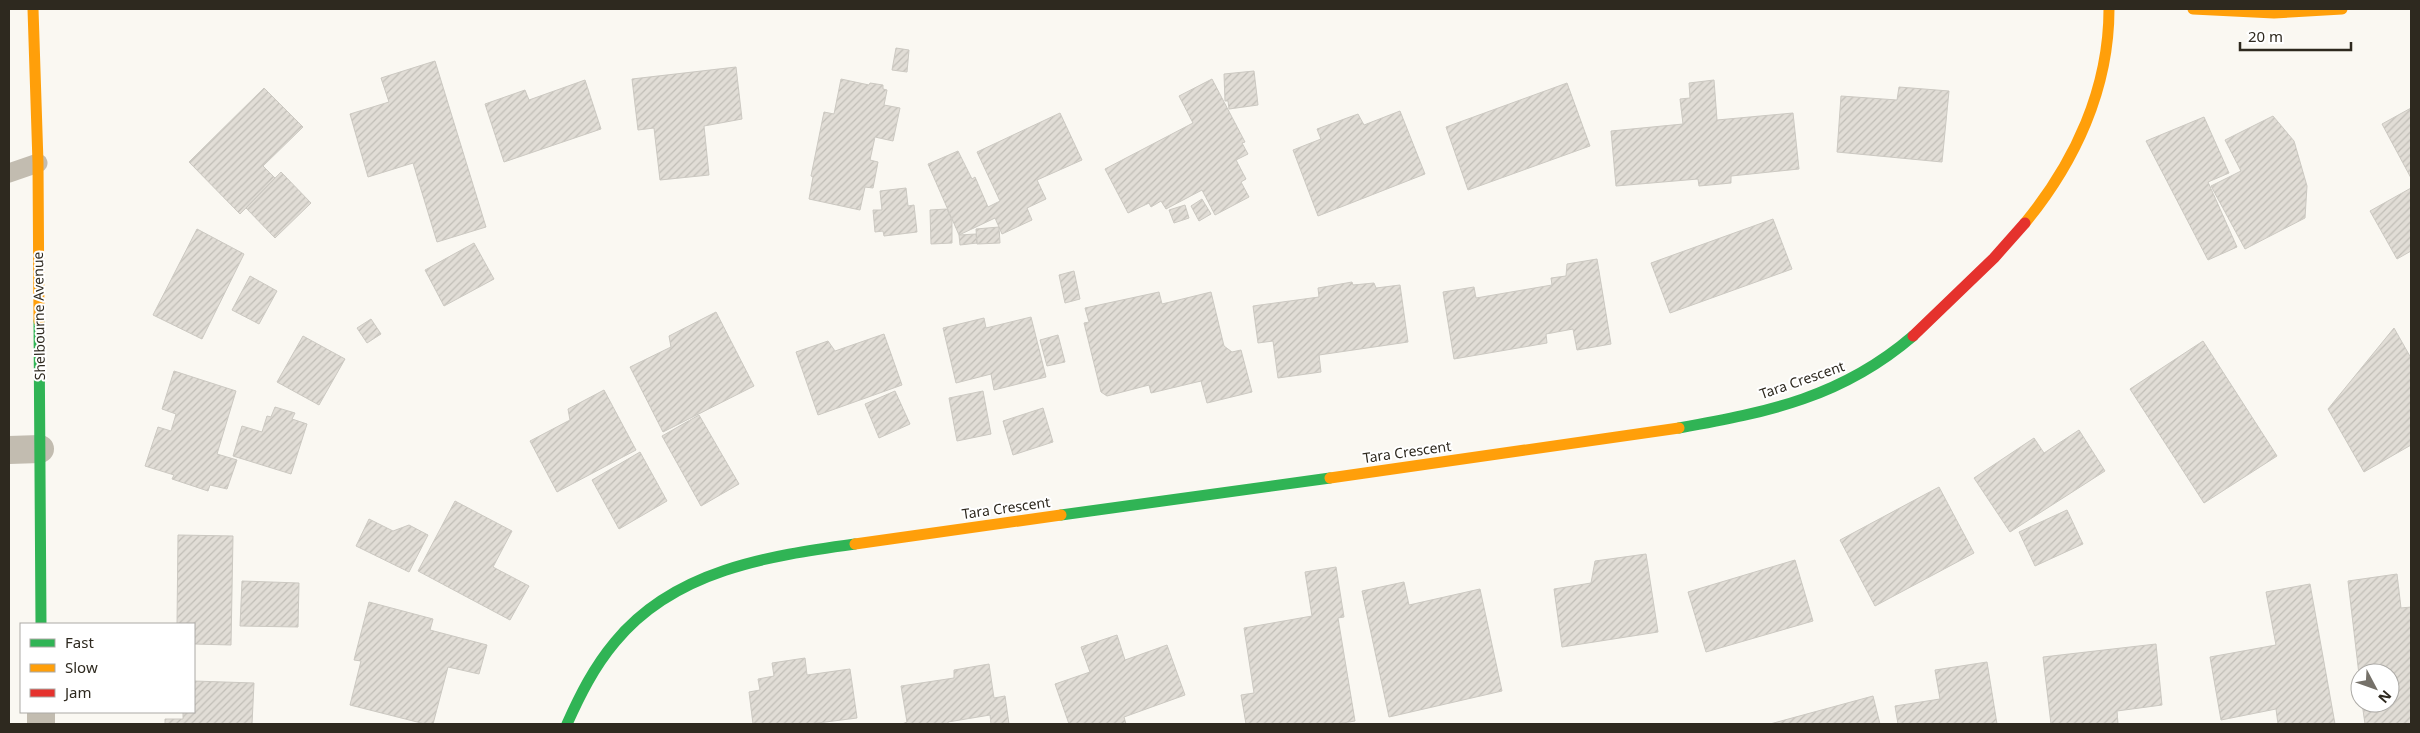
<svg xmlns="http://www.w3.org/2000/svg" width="2420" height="733" font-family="'Noto Sans',sans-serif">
<defs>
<pattern id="building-hatch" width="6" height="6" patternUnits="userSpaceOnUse" patternTransform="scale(1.25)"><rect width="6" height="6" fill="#e1ddd6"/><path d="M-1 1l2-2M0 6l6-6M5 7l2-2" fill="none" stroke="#c1beb7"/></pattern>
</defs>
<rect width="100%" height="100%" fill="#faf8f2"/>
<!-- building -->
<path fill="url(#building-hatch)" stroke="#ccc9c2" d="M896,48L909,50L907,72L892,70Z
M435,61L486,227L437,242L413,163L368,177L350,114L389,102L381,78Z
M736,67L742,119L704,126L709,175L660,180L654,128L638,130L632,79Z
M1254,71L1258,105L1229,109L1228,101H1225L1224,74Z
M841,79L869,85L870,83L883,85V89L887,90L884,105L900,108L893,141L875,137L870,160L878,162L873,188L865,187L860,210L809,199L813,177L811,176L824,112L834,114Z
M1212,79L1245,142L1242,143L1248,154L1236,160L1246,179L1241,182L1249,197L1215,215L1202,190L1166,209L1161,201L1151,207L1149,203L1128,213L1105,169L1193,123L1179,96Z
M585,80L601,129L504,162L485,104L525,90L529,100Z
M1714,80L1717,120L1793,113L1799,169L1731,176V183L1699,186L1698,179L1616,186L1611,131L1683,124L1680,99L1690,98L1689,83Z
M1567,83L1590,146L1468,190L1446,127Z
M1899,87L1949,91L1942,162L1837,152L1841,96L1897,100Z
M264,88L303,127L263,166L275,178L240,214L189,162Z
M2411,108V178L2382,124Z
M1400,111L1425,174L1318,216L1293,150L1321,139L1317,129L1358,114L1364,125Z
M1060,113L1082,160L1037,180L1046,199L1027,208L1032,220L1002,234L995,218L959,235L928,164L958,151L972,179L975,177L988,207L1000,201L977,152Z
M2273,116L2294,141L2307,186L2305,218L2245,249L2211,186L2241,171L2225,140Z
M2204,117L2229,173L2208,182L2237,247L2208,260L2146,141Z
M281,172L311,203L275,238L246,208Z
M906,188L908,206L914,205L917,232L884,236L883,231L875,232L873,210H882L880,191Z
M2411,188V251L2397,259L2370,211Z
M1202,199L1211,214L1199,221L1191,206Z
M1185,205L1189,218L1174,223L1169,210Z
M947,209L952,220V243L931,244L930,210Z
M1773,219L1792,269L1670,313L1651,263Z
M999,227L1000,243L977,244L976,229Z
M197,229L244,254L202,339L153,315Z
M976,234L977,243L960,245L959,235Z
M474,243L494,279L444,306L425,270Z
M1597,259L1611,344L1577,350L1573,329L1546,334L1547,343L1454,359L1443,292L1474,287L1476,298L1552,285L1551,278L1566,276L1567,264Z
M1074,271L1080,299L1065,303L1059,275Z
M250,276L277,291L259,324L232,310Z
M1352,282L1353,285L1374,283L1376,288L1400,285L1408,342L1319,355L1321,372L1278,378L1273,341L1258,343L1253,306L1319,297L1318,288Z
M1159,292L1162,304L1211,292L1224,346L1232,352L1241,350L1252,392L1207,403L1201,381L1151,393L1149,385L1107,396L1101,392L1084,323L1089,322L1085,308Z
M716,312L754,386L663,432L630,367L671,347L669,336Z
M1031,317L1046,377L994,390L991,374L956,383L943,328L984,318L986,328Z
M371,319L381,334L367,343L357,328Z
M2394,328L2411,358V445L2364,472L2328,409Z
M884,334L902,385L818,415L796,352L828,341L835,351Z
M1058,335L1065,362L1047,366L1040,340Z
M303,336L345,359L319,405L277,382Z
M2203,341L2277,456L2204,503L2130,389Z
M174,371L236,391L217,454L237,460L227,489L210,485L208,491L172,479L174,475L145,466L158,427L171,431L176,414L162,409Z
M604,390L636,450L557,492L530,441L570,420L568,409Z
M895,391L910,424L879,438L865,404Z
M983,391L991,434L957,441L949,398Z
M275,407L295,413L292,419L307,424L291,474L233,456L242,426L262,432L267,416L271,417Z
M1043,408L1053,442L1013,455L1003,421Z
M699,415L739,484L701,506L662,436Z
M2079,430L2105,471L2010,532L1974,478L2034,438L2044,453Z
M640,452L667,501L619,529L592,480Z
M1939,487L1974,553L1875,606L1840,540Z
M455,501L512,531L493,567L529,586L510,620L418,571Z
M2067,510L2083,544L2035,566L2019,532Z
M369,519L393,531L409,525L428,535L409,572L356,546Z
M178,535L233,536L231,645L194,644V624H177Z
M1646,554L1658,632L1562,647L1554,589L1591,583L1595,561Z
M1795,560L1813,621L1706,652L1688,592Z
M1336,567L1344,617L1338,618L1355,721L1337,724H1246L1241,695L1254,693L1244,628L1312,616L1305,572Z
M2397,574L2401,608L2411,607V724H2365L2362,703H2390V673H2360V683L2348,581Z
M242,581L299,583L298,627L240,626Z
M1404,582L1409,605L1480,589L1502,691L1389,717L1362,591Z
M2310,584L2335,724H2278L2276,709L2221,720L2210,657L2276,645L2266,592Z
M369,602L433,619L430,630L487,645L479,674L448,667L433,724H425L350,705L361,661L354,660Z
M1117,635L1125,660L1167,645L1185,695L1124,717L1126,724H1069L1055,684L1090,672L1081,647Z
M2156,644L2162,705L2117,711L2118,724H2051L2043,657Z
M805,658L807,675L850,669L857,718L810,724H753L749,692L760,690L758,679L774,676L772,663Z
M1987,662L1997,724H1898L1895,706L1940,699L1935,670Z
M989,664L994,698L1005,696L1009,724H991L990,715L948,722V724H902L907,722L901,686L954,678V670Z
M194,681L254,683L252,724H165V719H183V712H194Z
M1873,696L1880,724H1770Z"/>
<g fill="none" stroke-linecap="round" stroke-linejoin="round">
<!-- lane -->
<path stroke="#c2bcb0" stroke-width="19" d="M9,173L38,163"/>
<!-- street -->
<path stroke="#c2bcb0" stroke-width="28" d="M9,450L40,449
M41,712V724"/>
<!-- fast -->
<path stroke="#30b455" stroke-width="11" d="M39,321L41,624
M1679,428C1769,412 1842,397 1913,336
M1061,515L1330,478
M567,724C580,695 594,667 615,642C674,570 768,556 855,544"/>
<!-- slow -->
<path stroke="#ff9f0a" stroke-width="11" d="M33,9L38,163L39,321
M2193,9L2274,13L2342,9
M2025,223C2075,162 2109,89 2109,9
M1330,478L1679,428
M855,544L1061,515"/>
<!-- jam -->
<path stroke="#e5322d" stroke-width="11" d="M1913,336L1994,258L2025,223"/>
</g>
<g text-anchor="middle" stroke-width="4" stroke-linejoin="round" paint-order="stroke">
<!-- street labels -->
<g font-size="14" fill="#2e291f" stroke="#fff">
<text transform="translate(39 316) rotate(-91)" y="5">Shelbourne Avenue</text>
<text transform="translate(1802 380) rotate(-19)" y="5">Tara Crescent</text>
<text transform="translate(1407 452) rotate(-8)" y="5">Tara Crescent</text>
<text transform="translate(1006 508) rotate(-8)" y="5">Tara Crescent</text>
</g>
</g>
<!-- border -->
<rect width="2420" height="733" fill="none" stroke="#2e291f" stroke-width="20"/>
<!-- legend -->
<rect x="20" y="623" width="175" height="90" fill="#ffffff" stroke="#aba9a5"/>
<rect x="30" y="639" width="25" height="8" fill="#30b455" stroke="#aba9a5"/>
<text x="65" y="648" font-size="15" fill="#2e291f">Fast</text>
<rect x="30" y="664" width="25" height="8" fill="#ff9f0a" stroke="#aba9a5"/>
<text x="65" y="673" font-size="15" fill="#2e291f">Slow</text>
<rect x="30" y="689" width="25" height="8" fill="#e5322d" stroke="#aba9a5"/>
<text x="65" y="698" font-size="15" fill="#2e291f">Jam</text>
<!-- north arrow -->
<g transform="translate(2375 688) rotate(131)"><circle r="24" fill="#ffffff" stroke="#aba9a5"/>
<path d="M0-4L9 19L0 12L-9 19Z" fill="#757169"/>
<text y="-8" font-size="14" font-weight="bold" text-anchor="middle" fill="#2e291f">N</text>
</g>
<!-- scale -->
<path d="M2240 42v8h111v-8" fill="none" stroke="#2e291f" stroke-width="2.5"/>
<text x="2248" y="42" font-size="15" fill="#2e291f" stroke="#ffffff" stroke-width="4" paint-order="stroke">20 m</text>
</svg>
